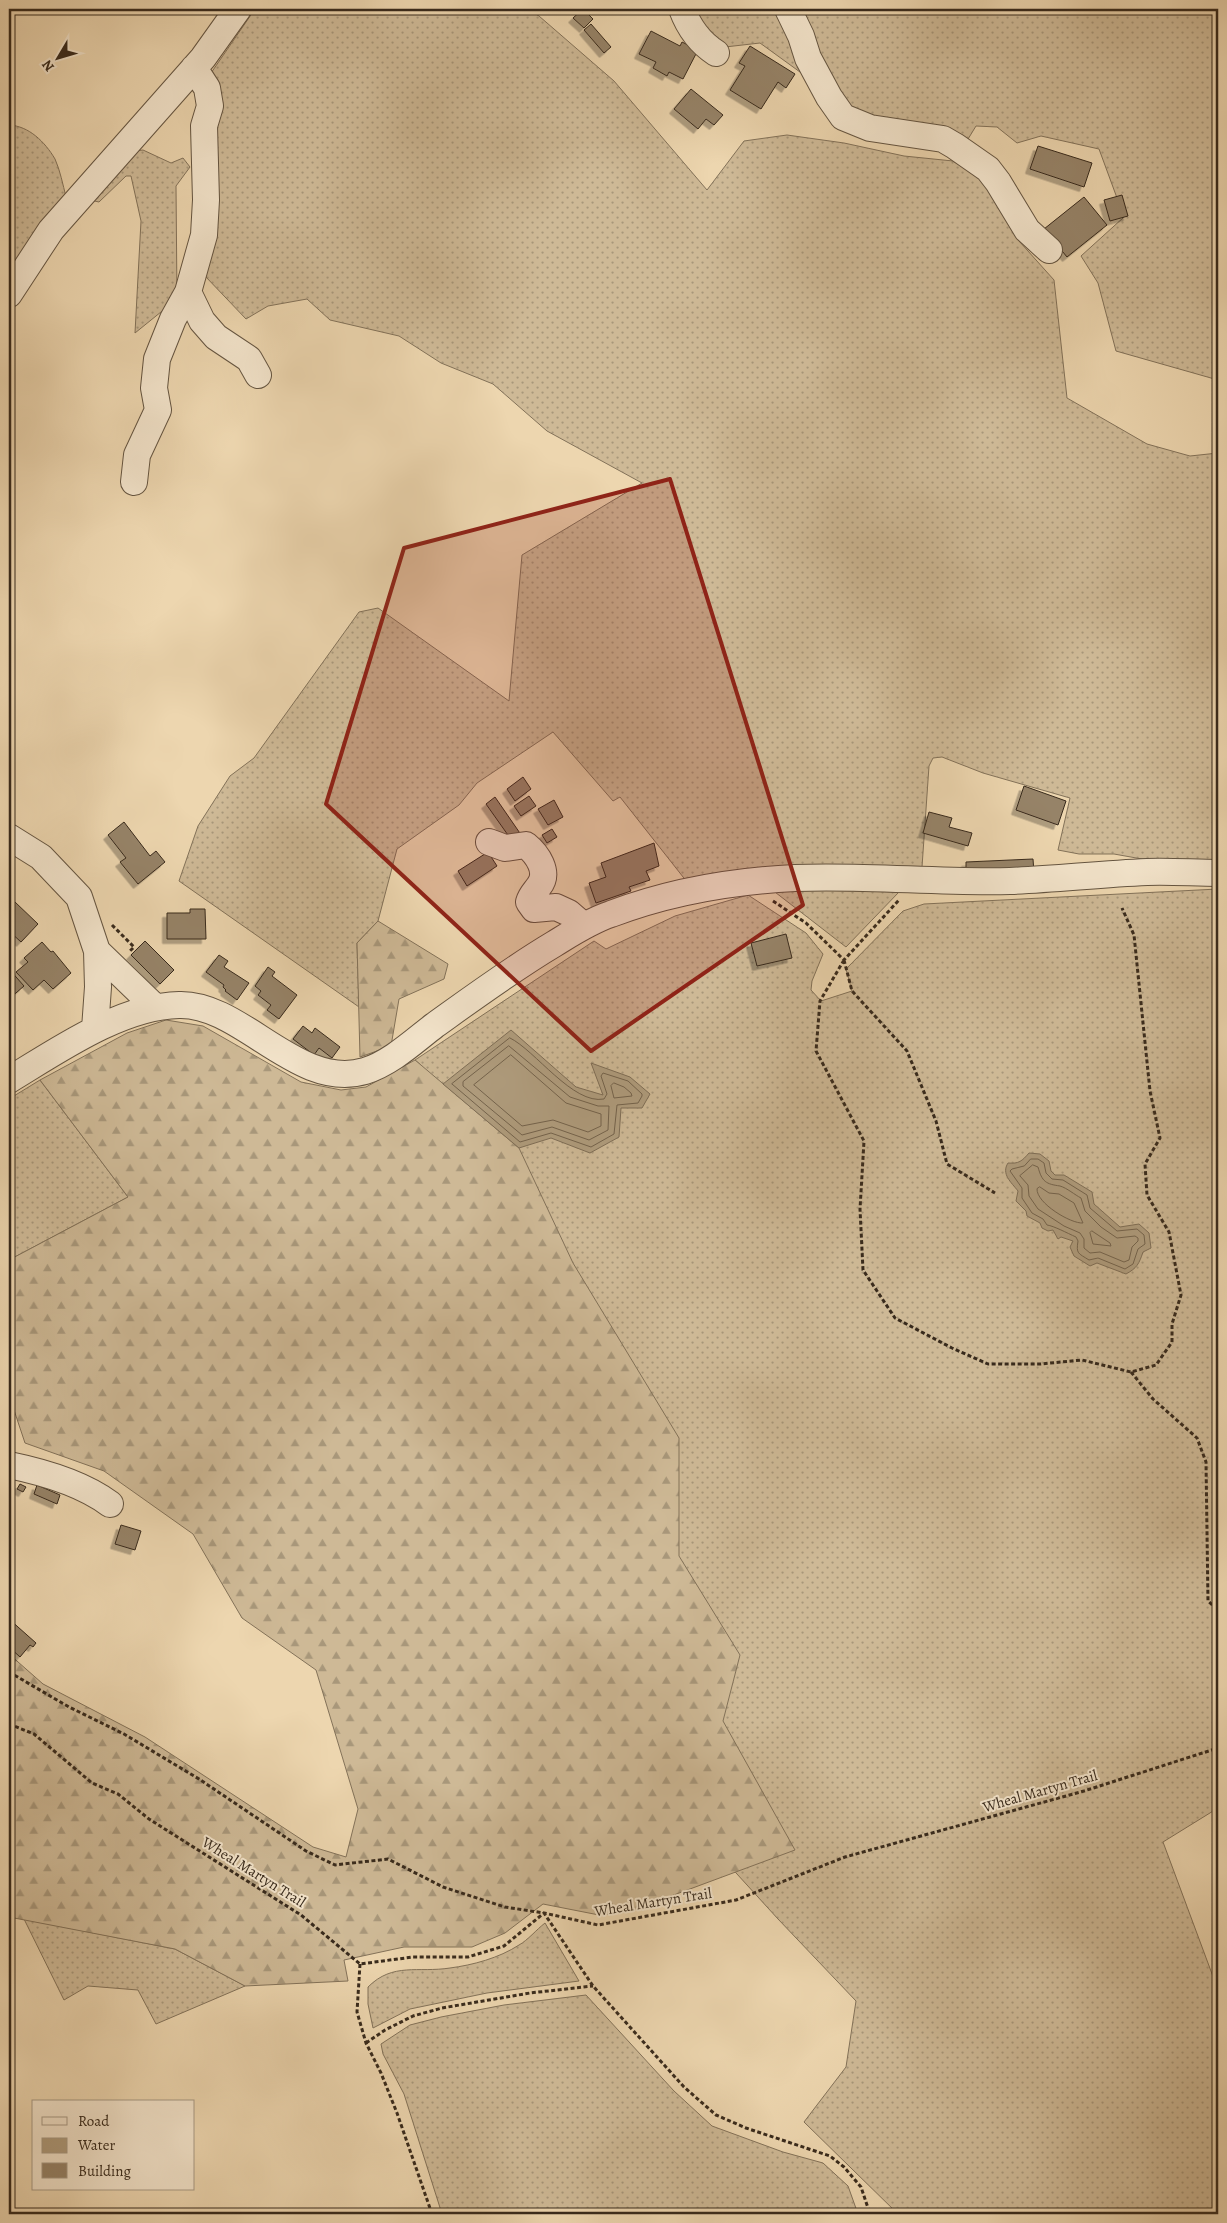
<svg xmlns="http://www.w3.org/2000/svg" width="1227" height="2223" font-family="Alegreya,serif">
<defs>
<pattern id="grass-dots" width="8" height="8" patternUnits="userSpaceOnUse" patternTransform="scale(1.25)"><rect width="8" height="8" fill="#ceb996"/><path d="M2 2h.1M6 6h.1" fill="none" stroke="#a8977a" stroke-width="1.8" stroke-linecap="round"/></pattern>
<pattern id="forest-firs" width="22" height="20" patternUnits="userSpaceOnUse" patternTransform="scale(1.25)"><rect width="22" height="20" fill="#ceb996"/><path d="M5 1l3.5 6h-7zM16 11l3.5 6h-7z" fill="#a8977a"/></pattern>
<filter id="shadow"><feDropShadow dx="-4.5" dy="4.5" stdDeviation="0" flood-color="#0004"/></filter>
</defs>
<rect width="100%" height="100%" fill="#edd6af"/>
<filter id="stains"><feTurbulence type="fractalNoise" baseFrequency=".004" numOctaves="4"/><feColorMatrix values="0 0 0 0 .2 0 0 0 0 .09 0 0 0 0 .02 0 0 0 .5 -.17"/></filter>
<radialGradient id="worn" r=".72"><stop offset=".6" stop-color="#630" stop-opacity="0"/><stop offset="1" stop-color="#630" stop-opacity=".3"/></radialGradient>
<!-- grass -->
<path fill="url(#grass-dots)" stroke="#837259" d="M255,9H527L539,16L614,81L707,190L744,141L787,135L844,143L904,156L953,161L983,180L1019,241L1054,280L1067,398L1147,444L1190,456L1218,453V864H1163L1142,859L1114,854H1079L1058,850L1070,798L983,773L942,757L933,758L929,766L922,867L687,882L620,797L613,801L553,732L477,783L459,805L397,849L378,921L357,943L359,1007L179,881L198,826L230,776L254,758L359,612L378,608L509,701L522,555L642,483L547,431L493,384L441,363L399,336L330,320L307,299L268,306L246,319L205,276L211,73Z
M693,9H779L811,80L760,43L725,47L709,37Z
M796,9H1218V380L1116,351L1098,283L1081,256L1124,217L1099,149L1041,136L1017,143L997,127L976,126L965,144L850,112Z
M9,125C29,126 45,142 55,159C60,170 63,185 66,197L9,279Z
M143,150L171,163L183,158L190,167L176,186L177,299L135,333L141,221L131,176H126L99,202L90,200L126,152Z
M771,889L899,892L846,947Z
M1218,889V1808L1163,1842L1218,1990V2214H898L804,2122L846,2067L856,2001L778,1919L665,1795L421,1065L415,1060L594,941L606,949L675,916L748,895L806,933L823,954L812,981L811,990L821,1001L852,991L846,969L903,911L924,904Z
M40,1080L128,1197L9,1260V1099Z
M24,1919L175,1949L245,1986L156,2024L138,1990L88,1986L64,2000Z
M545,1923L579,1981L487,1993L410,2009L373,2028L368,2004V1987C393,1962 418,1973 450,1968C473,1965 499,1958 519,1945C528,1940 536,1930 545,1923Z
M586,1995L674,2091L712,2126L783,2152L823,2163L848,2186L858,2214H442L404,2094L383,2054L381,2044L410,2025L441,2017L504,2005Z"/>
<!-- forest -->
<path fill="url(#forest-firs)" stroke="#837259" d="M378,921L448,964L444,979L399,999L391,1046L360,1057L357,943Z
M166,1020L203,1026L301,1082L341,1090L366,1087L415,1060L519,1148L573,1263L679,1438V1556L740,1655L723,1721L795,1850L628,1912L599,1915L543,1904L505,1933L472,1947H404L344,1960L348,1981L245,1986L175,1949L9,1917V1654L43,1684L145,1737L313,1847L346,1857L358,1809L316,1670L242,1618L193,1534L104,1471L25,1443L9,1395V1260L128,1197L40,1080L127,1033Z"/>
<!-- water -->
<path fill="#af9c7d" stroke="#7f6e56" d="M511,1030L576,1087L603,1095L591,1063L630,1077L650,1094L642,1108H621L619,1137L590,1153L551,1138L519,1148L443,1084Z
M1029,1153L1040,1154L1049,1161L1051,1171L1055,1175H1064L1092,1192L1094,1204L1120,1227L1139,1224L1149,1233L1151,1248L1143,1252C1139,1264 1137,1268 1126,1274L1097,1263L1090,1266L1074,1256L1070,1247L1073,1241L1061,1237L1058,1239L1053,1230L1048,1231L1042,1228L1040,1223L1027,1216L1026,1211L1016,1201L1018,1191C1011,1182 1001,1174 1008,1163C1019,1164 1022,1161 1029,1153Z"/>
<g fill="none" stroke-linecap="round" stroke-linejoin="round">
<!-- shore -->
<path stroke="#74634c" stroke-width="1" d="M510,1038C535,1050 573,1105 604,1099L607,1094L601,1076L603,1073L628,1081L642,1094V1096L638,1103L617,1105L614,1134L591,1147L551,1133L520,1142L452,1084Z
M509,1046L570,1097L598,1106H609L608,1130L589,1140L552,1127L522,1135L463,1086V1082Z
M511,1055L566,1103L601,1114V1126L588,1132L553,1120L522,1126L474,1085Z
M614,1083L624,1087L631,1093L632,1096L614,1098L611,1086Z
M1031,1159H1038L1044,1163L1046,1173L1052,1179L1063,1180L1087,1195L1090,1208L1117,1231L1137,1229L1144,1235L1145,1244L1138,1249L1133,1264L1125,1269L1098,1258L1089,1260C1078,1253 1076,1254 1078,1241L1076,1237C1067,1233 1054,1226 1047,1225L1043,1219L1032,1213L1022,1198V1188L1010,1171L1012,1169L1024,1166Z
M1033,1165L1038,1167C1042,1182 1046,1184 1060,1186C1067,1188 1075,1195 1081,1198L1085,1211L1101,1227L1117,1238L1135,1236L1138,1238V1241L1132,1247L1129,1260L1124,1262L1100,1252L1090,1253L1084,1248V1239L1080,1233L1064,1226L1038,1209L1029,1196L1028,1185L1020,1176Z
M1040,1187L1049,1193L1059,1194L1074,1203L1083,1223C1071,1224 1036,1203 1037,1189Z
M1092,1231L1110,1243L1111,1246L1093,1244L1090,1233Z"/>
</g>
<!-- building -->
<path fill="#968368" stroke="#382a1c" filter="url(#shadow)" d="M583,9L593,19L584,28L573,18Z
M591,24L611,47L604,53L584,30Z
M651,31L680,46L682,42L698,50L683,79L669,72L667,76L653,68L656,62L639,54Z
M750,46L795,74L786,88L778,82L761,109L730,90L745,66L739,63Z
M691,89L723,115L714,125L706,119L698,129L674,109Z
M1038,146L1092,163L1084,187L1030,169Z
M1122,195L1128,216L1110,221L1104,200Z
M1084,197L1107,225L1067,257L1044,229Z
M523,777L531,789L515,801L507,789Z
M1024,786L1066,801L1058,825L1016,810Z
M529,796L536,806L521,816L514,806Z
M495,797L524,839L515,845L486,804Z
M554,800L563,817L548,825L538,809Z
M929,812L952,818L949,827L972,833L968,846L923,833Z
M124,822L150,856L156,851L165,862L138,884L120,862L126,858L108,835Z
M552,829L557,837L547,843L542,835Z
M654,843L659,866L646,871L650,880L629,887L631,891L596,903L589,883L606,877L601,863Z
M488,852L497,866L467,886L458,871Z
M1033,859L1034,873L966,876V862Z
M9,900L13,904L15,902L38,924L21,942L9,931Z
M190,909H205L206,939H167V913H190Z
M786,934L792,958L757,966L751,943Z
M145,941L174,970L160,984L131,955Z
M42,942L51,952L53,951L71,973L53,989L44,980L33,990L16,972L28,962L24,958Z
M219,955L228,961L224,967L249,983L237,1000L225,991L226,990L223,987L224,985L206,972Z
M268,967L275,972L272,976L297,995L279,1019L267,1010L271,1005L258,995L261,991L255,986Z
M9,969L24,986L9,999Z
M303,1026L312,1033L315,1028L340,1047L332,1058L319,1048L314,1055L293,1039Z
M20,1484L26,1487L23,1492L17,1489Z
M37,1485L60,1495L57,1504L34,1494Z
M121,1525L141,1531L135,1550L115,1544Z
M9,1619L36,1643L33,1647L30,1645L20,1657L9,1647Z"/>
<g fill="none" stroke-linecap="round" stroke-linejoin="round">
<defs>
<path id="minor" d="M682,9C689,28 699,42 716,53
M788,9L801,36L808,58L829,97L843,117L870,128L943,139L955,146L988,169L998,182L1027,230L1049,250
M194,68L207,88L210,106L204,126L206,200L204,235L188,292L202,321L216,337L249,359L258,375
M9,294L51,230L203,58L238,9
M134,482L137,455L158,410L154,388L157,359L173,319L188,292
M9,837L41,857L79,897L97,951L98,987L95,1029
M489,842L505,848L526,845C537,854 550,872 539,886C535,892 531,895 529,902L534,909L556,907L569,913L584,926
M97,951L155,1007
M9,1080C57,1051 121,1006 179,1005C242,1003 297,1091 365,1071C391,1063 414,1041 435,1025C474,997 512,969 554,944C572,933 590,921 611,914C669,892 733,881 795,878C867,875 939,883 1010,881C1056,879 1101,874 1147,872C1170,871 1195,873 1218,873
M9,1465C43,1472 82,1483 110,1504"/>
</defs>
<!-- minor casing -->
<use href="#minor" stroke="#655541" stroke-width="28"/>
<!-- path -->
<path stroke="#382a1c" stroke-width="3" stroke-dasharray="4 2.5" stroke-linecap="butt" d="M773,901L806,923L844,960L899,900
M112,925L134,947L129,952
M844,960L820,1001L816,1051L864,1141L860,1209L863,1270L895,1318L952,1348L988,1364H1041L1082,1360L1131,1372L1156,1365L1172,1342V1324L1181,1295L1169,1232L1147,1195L1145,1164L1160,1138L1150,1091L1134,935L1122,908
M844,960L852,991L907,1051L936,1121L947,1164L995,1193
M1131,1372L1153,1399L1197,1438L1206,1462L1208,1601L1218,1610
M9,1672L69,1707L124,1734L199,1779L306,1851L335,1865L388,1859L443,1887L505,1907L544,1913L593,1986L684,2087L716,2115L746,2128L830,2156L844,2167L861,2187L870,2214
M9,1724L34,1734L92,1783L118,1794L149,1819L301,1915L360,1964L413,1957H468L504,1946L544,1913L598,1925L736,1900L845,1857L1084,1791L1218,1748
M360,1964L357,2012L366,2043L381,2073L397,2113L432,2214
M366,2043L385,2030L413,2016L442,2008L530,1993L593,1986"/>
<!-- minor -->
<use href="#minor" stroke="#f3e4cb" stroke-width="26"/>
</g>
<!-- marked area -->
<path fill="#8f2418" fill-opacity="0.2" stroke="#8f2418" stroke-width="4" stroke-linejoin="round" d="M670,479L803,905L591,1051L326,804L404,548Z"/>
<g text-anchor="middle" stroke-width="4" stroke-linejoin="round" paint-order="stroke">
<!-- street labels -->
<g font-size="15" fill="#382a1c" stroke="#f3e4cb">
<text transform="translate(1040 1791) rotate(-16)" y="5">Wheal Martyn Trail</text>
<text transform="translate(254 1872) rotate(32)" y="5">Wheal Martyn Trail</text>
<text transform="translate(653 1902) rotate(-9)" y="5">Wheal Martyn Trail</text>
</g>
</g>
<!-- margin -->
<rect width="1227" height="2223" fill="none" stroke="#edd6af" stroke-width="30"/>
<rect x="10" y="10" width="1207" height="2203" fill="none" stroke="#382a1c" stroke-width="2.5"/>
<rect x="15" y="15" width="1197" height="2193" fill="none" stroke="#382a1c"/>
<!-- legend -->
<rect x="32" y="2100" width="162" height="90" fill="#f3e4cb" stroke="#a89a85"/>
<rect x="42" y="2117" width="25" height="8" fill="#f3e4cb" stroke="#a89a85"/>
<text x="78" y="2126" font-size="15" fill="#382a1c">Road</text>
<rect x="42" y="2138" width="25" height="15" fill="#af9c7d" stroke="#a89a85"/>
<text x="78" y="2150" font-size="15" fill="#382a1c">Water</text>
<rect x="42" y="2163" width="25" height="15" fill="#968368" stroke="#a89a85"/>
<text x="78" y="2176" font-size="15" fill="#382a1c">Building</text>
<!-- north arrow -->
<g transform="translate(58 58) rotate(232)" stroke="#f3e4cb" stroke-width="4" paint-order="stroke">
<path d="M0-4L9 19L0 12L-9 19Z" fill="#382a1c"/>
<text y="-8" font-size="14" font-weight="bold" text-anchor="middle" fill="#382a1c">N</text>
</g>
<rect width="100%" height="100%" filter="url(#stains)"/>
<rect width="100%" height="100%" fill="url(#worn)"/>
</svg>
